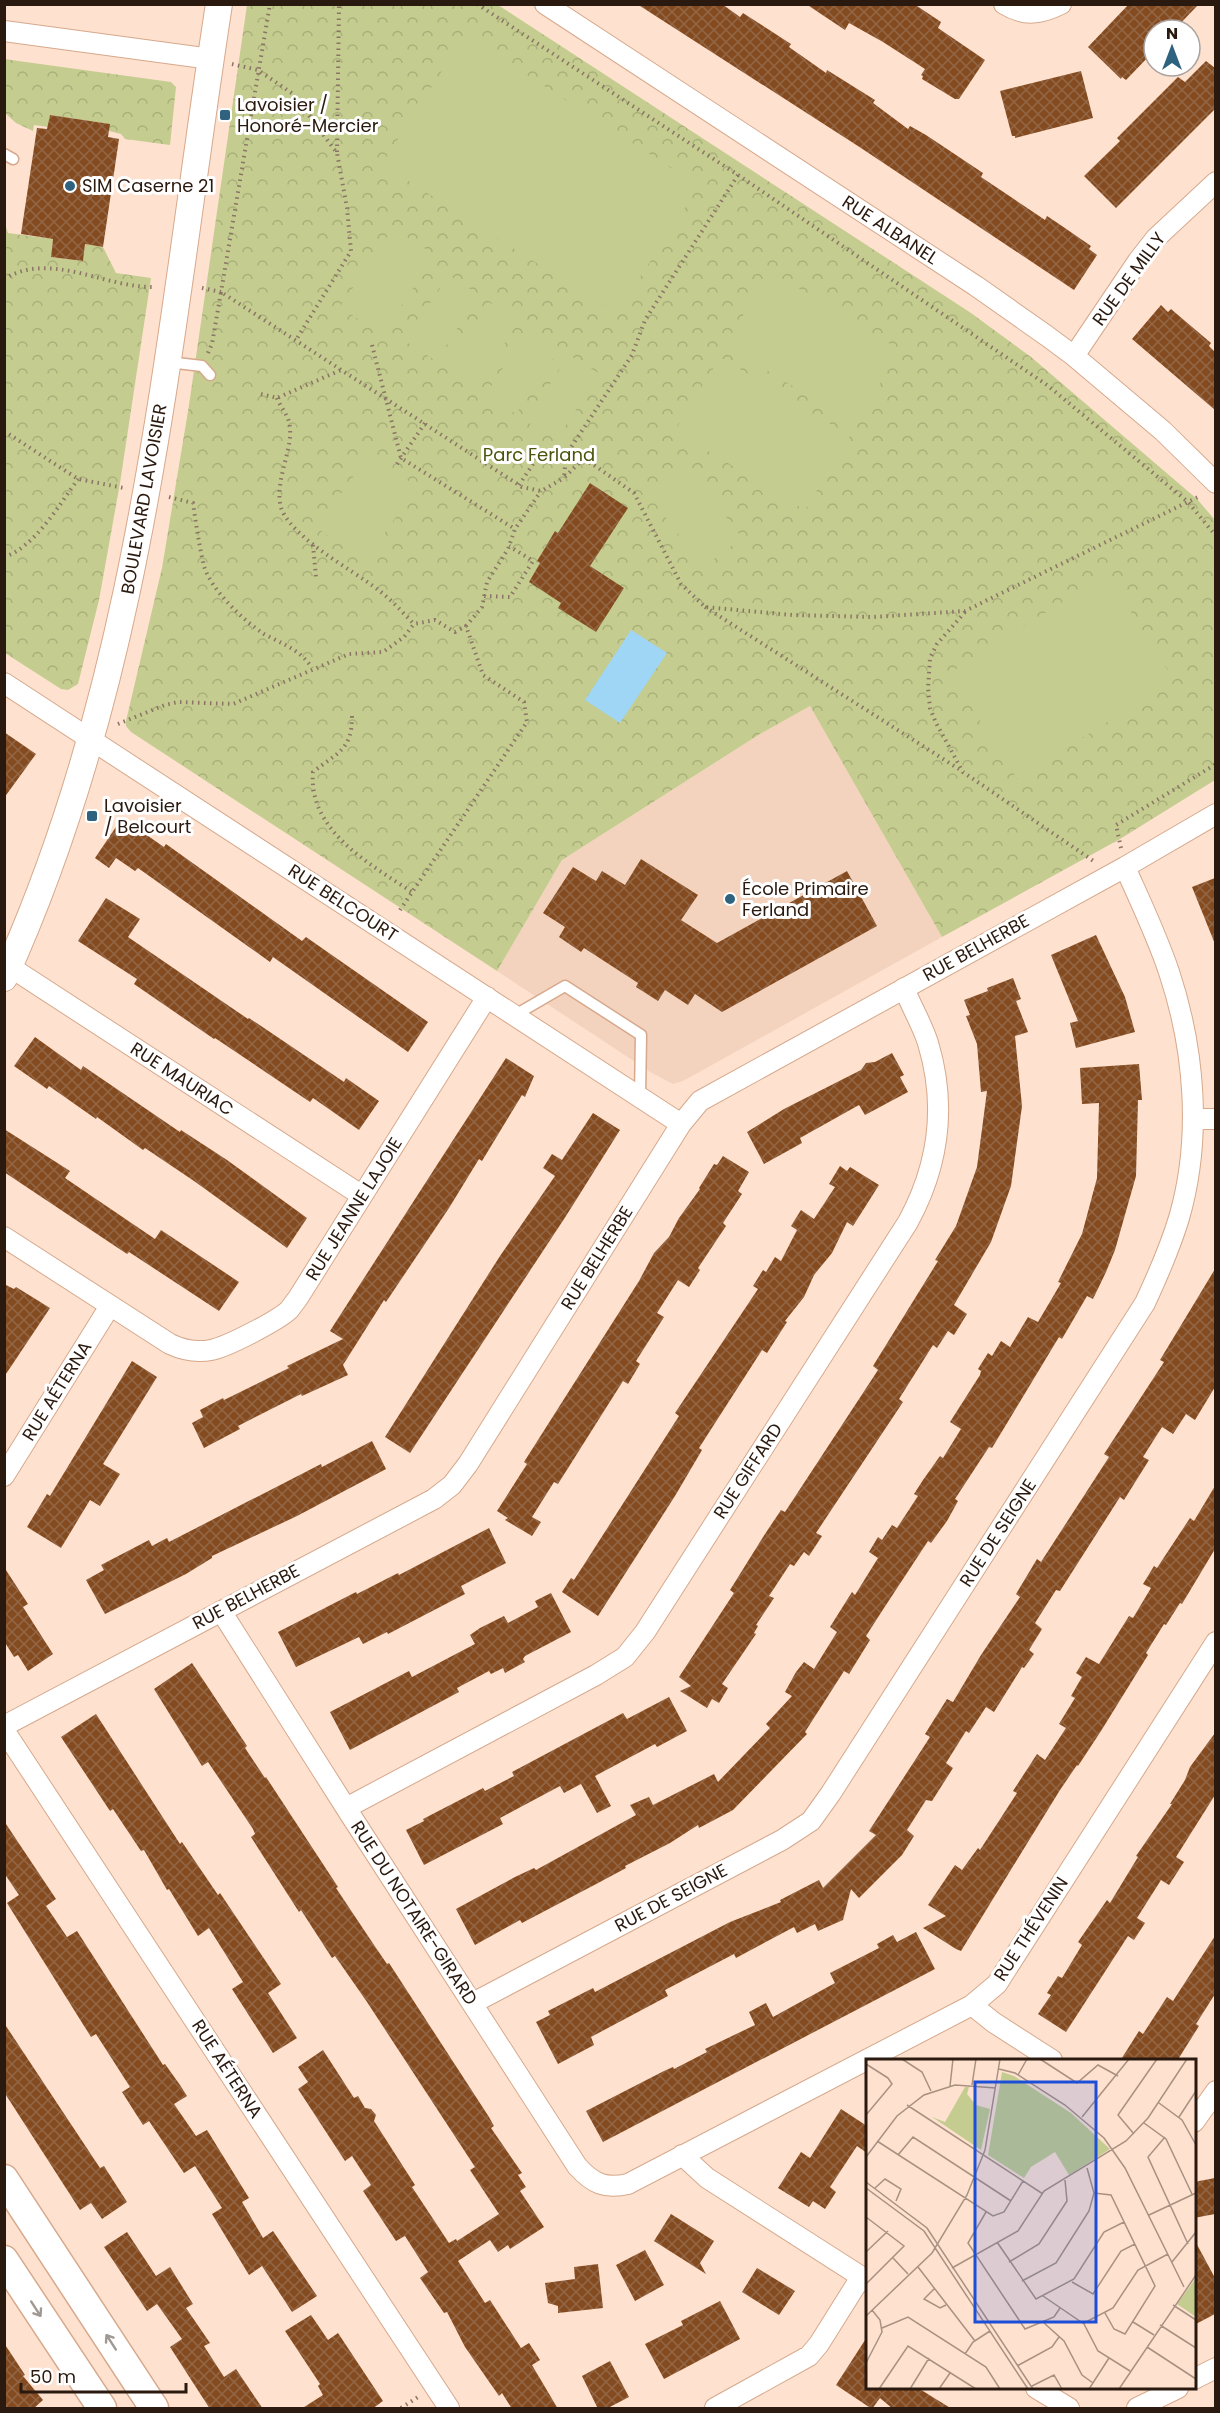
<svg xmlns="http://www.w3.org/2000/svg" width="1220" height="2413" font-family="Poppins,sans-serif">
<defs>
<pattern id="forest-crowns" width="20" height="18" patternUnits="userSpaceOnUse" patternTransform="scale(1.5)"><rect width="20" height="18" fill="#c4cd8f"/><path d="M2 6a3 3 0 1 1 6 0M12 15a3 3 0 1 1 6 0" fill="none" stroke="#a9af7a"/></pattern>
<pattern id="building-cross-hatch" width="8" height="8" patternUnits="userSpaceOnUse" patternTransform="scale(1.5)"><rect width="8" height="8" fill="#844b20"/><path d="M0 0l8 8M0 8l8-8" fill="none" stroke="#936746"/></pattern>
</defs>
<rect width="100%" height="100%" fill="#fee1cf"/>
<!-- built -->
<path fill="#f4d3be" d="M810,706L942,937L685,1080L673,1084L652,1073L497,971L562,860L760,734Z"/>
<!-- forest -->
<path fill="url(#forest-crowns)" d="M247,5H498L971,313L1031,357L1197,499L1215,520V780L1120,839L942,937L810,706L760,734L562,860L497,971L131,732L126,726V721L162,568L189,405Z
M4,59L171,82L176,87L170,145L125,139L121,134L109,131V124L50,115L48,127L34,125L33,131L16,123L5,113Z
M4,221L8,233L53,239L51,257L83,261L85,244L103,247L116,273L151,278L120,483L99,600L78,684L68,690L61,689L5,653Z"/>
<!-- pitch -->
<path fill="#c4cd8f" d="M465,35L699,186L616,314L382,164Z
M393,228L435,255L382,335L340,307Z
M770,271L900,350L855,424L725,345Z
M449,275L479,295L436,361L405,341Z
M489,302L519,321L476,388L446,368Z
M529,328L560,348L516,414L486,394Z
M569,355L600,374L556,440L526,421Z
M720,357L850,436L805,510L675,431Z
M369,454L417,487L365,561L317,528Z
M685,462L742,538L703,567L646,491Z
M1107,574L1174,680L1017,779L950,673Z"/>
<!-- water -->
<path fill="#9fd5f5" d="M631,630L667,653L620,723L585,700Z"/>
<!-- building -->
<path fill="url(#building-cross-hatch)" d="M637,4H722L740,17L743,13L791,44L789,47L826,73L827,70L875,100L873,103L908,129L910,126L926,135L983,173L981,177L1045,220L1047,216L1059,224L1091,246L1089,249L1097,255L1074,290L861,148Z
M806,4H914L941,22L938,28L985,60L959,99H955L922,79L923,76L921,75L925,69L883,42L849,23L845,30Z
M1129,4H1199L1174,30L1168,25L1164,30H1154V51L1126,80L1122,77L1121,79L1088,47Z
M1206,61L1215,68V109L1116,208L1084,176L1120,141L1117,138L1178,77L1185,82Z
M1081,71L1093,118L1015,138V136H1012L1000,91Z
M50,115L110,124L108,137L119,139L103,247L85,244L83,261L51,257L53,239L21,234L37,128L47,129Z
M1161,305L1168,312L1171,309L1211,343L1209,346L1215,352V410L1132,339Z
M590,483L628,508L590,566L624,588L596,632L558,608L561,603L529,582L540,563L537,561L542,553L555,531L558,533Z
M4,732L36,754L4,798Z
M122,818L164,847L166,844L302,941L306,937L428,1022L408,1052L273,957L270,962L138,868L135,871L116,858L109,868L95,858Z
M641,859L698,895L681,920L717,943L847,871L877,926L722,1012L695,994L688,1005L665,990L658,1001L636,987L638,983L584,948L581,952L559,937L565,927L543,913L573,867L596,881L602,871L625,885Z
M1215,878V944L1192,887Z
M106,898L140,919L128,937L248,1019L249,1018L344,1082L346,1078L379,1101L359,1130L313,1098L310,1102L215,1038L214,1039L134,984L137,979L78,941Z
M1096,935L1125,997L1135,1032L1076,1048L1070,1023L1078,1021L1051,955Z
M1013,978L1021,999L1016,1001L1028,1032L1015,1036L1022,1106L1011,1186L991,1242L954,1305L967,1314L954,1335L948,1331L937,1348L933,1345L899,1399L903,1402L816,1533L822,1536L809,1556L804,1552L794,1566L790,1564L769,1596L774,1598L756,1625L758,1626L754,1633L756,1634L722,1684L728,1688L719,1703L712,1699L707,1708L680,1691L691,1686L679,1677L734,1593L730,1590L765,1534L781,1510L785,1512L878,1370L873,1366L938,1261L935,1260L956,1226L977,1167L987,1091L981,1092L977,1044L966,1016L970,1015L964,1000L988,991L987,988Z
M35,1037L81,1070L83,1066L180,1132L181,1130L227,1160L307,1218L287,1248L194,1181L145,1148L143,1150L97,1117L96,1119L49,1086L47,1089L14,1066Z
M892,1053L904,1075L900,1077L908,1092L865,1115L859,1105L800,1138L802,1143L764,1164L747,1132L784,1109L861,1070L866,1063L875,1062Z
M506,1058L534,1076L525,1097L522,1095L482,1161L479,1159L449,1208L386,1302L384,1300L343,1365L348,1375L302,1396L301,1394L238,1426L240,1429L204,1448L192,1423L203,1417L200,1410L223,1398L224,1400L289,1368L287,1366L343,1339L330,1331L337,1320Z
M1139,1064L1142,1100H1138L1136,1176L1115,1250L1106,1272L1093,1299L1087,1296L1062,1339L1059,1337L992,1448L989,1447L955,1499L958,1501L947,1521L931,1543L928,1541L884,1608L866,1636L870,1640L849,1674L844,1671L805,1732L807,1734L733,1810L699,1828L698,1825L670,1843L625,1866L626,1868L600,1882L522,1923L520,1920L475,1945L456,1909L515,1877L534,1868L536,1870L636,1815L630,1805L649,1797L653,1805L714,1774L718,1782L770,1728L766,1724L792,1696L785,1692L796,1672L804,1662L814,1669L837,1632L830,1627L852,1592L855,1595L878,1558L869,1552L878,1537L882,1540L892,1525L897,1528L918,1496L914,1494L923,1480L940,1456L943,1458L961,1429L950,1422L980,1375L981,1371L978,1369L988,1353L992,1356L1001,1341L1010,1347L1028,1317L1038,1322L1061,1283L1058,1282L1082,1234L1097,1178L1099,1103L1082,1104L1080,1068Z
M593,1113L620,1130L566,1216L410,1453L385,1437L500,1256L555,1176L543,1168L552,1154L562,1160Z
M4,1129L70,1171L65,1178L155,1239L161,1230L239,1282L219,1311L129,1252L127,1254L4,1172Z
M723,1156L749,1172L738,1191L742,1194L723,1223L726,1226L698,1268L700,1270L689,1287L678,1280L657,1313L664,1317L636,1361L640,1364L628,1384L623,1381L558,1484L554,1482L532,1517L541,1522L532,1536L505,1520L508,1518L497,1511L527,1464L524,1462L639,1281L654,1253L669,1237L679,1218L700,1189L699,1188L714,1164L717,1165Z
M840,1166L847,1171L850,1167L879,1185L853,1226L847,1222L832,1253L814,1275L804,1297L785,1321L787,1322L767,1353L762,1350L699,1448L702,1450L675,1496L598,1616L562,1592L571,1578L574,1580L585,1563L679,1416L675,1413L758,1289L753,1286L763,1270L766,1272L775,1257L781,1261L797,1230L791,1226L801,1210L814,1219L835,1187L829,1184Z
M1215,1269V1387L1195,1420L1186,1414L1173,1434L1162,1427L1143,1457L1149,1460L1124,1500L1120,1497L1060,1591L1056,1590L1035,1623L1042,1629L1029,1650L1034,1654L1024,1668L1022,1667L994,1712L986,1707L969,1733L966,1731L946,1763L953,1768L932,1801L926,1800L907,1830L914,1836L902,1855L859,1898L851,1889L843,1920L818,1931L815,1924L797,1933L794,1927L736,1958L734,1954L665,1990L668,1996L591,2037L594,2045L558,2064L536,2022L550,2015L548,2011L593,1988L595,1992L730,1922L781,1902L780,1900L819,1880L823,1888L876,1835L869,1831L930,1737L925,1734L947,1699L953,1702L981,1655L1020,1597L1016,1594L1037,1559L1041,1562L1109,1457L1104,1454L1164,1362L1160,1360Z
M4,1284L14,1289L16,1287L50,1308L4,1377Z
M132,1361L157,1377L103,1464L120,1474L100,1506L90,1500L61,1548L27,1527L47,1494L50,1496Z
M372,1441L386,1469L297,1516L212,1556V1558L186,1574L105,1614L86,1580L104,1570L101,1565L149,1540L152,1546L167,1538L169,1542L321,1464L322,1467Z
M1215,1486V1549L1182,1604L1180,1603L1166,1625L1164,1624L1146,1653L1148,1655L1101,1731L1078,1766L1077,1765L1060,1790L961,1951L956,1949L923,1928L946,1916L928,1905L955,1865L962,1870L978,1848L980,1850L1017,1793L1013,1791L1037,1754L1045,1760L1066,1728L1059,1724L1075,1698L1071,1696L1082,1677L1076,1673L1086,1657L1099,1664L1129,1616L1133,1618L1151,1588L1143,1584L1154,1566L1157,1568L1190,1518L1194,1521Z
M489,1528L506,1563L461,1586L465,1594L388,1634L387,1632L363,1644L359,1637L296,1667L278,1632L356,1592L357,1594L398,1573L399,1575Z
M4,1567L28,1604L23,1607L53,1654L28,1671L18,1655L14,1657L4,1641Z
M551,1593L571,1632L525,1656L523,1659L525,1662L505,1673L503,1668L491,1674L489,1671L457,1688L459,1692L350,1750L330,1712L409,1671L412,1677L475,1644L470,1635L480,1628L504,1616L508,1623L538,1607L535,1601Z
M192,1663L247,1746L245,1748L265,1778L266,1777L338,1887L336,1888L374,1945L387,1964L389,1963L489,2117L494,2126L491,2128L522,2173L518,2175L526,2187L520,2191L544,2227L510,2249L508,2245L498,2252L490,2240L458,2261L485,2303L490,2300L521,2348L529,2343L540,2360L532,2365L558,2409H512L502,2393L499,2396L465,2347L447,2312L444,2313L420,2278L428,2272L405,2236L396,2241L363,2191L371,2185L352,2156L345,2161L298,2089L308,2082L298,2067L323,2050L354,2098L358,2096L365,2108L371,2109L376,2115L374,2121L415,2185L412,2187L449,2243L456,2239L457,2241L499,2214L470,2170L475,2167L367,2002L335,1956L332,1958L301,1910L299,1912L251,1837L255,1834L253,1829L208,1762L202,1766L154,1689Z
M669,1697L687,1731L657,1747L655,1744L595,1776L611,1806L597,1813L581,1784L564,1793L560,1786L500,1818L503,1824L424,1865L406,1830L424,1821L423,1819L483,1788L485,1791L514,1776L512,1772L623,1713L627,1719Z
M96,1714L180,1844L182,1842L218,1895L220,1893L281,1984L268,1993L297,2038L273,2053L232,1989L243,1982L209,1928L198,1936L169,1889L167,1890L144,1850L141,1851L113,1809L110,1811L61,1737Z
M1215,1733V1795L1176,1857L1184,1862L1169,1885L1161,1880L1137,1918L1145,1923L1134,1940L1128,1936L1066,2032L1038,2014L1051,1995L1047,1993L1058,1976L1062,1978L1082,1945L1078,1942L1107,1900L1110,1903L1138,1857L1136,1856L1172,1804H1170L1185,1780L1190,1767Z
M4,1821L56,1899L46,1906L67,1937L77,1931L163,2065L165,2064L180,2085L187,2096L174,2104L196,2136L207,2130L249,2198L242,2202L263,2238L273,2231L317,2296L292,2312L262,2266L249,2275L212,2214L222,2208L195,2166L184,2173L149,2121L143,2125L122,2092L130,2087L96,2034L91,2037L7,1903L19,1895L4,1873Z
M916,1932L935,1969L603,2142L586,2111L664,2071L673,2067L674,2069L707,2052L705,2049L755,2025L749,2012L766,2003L773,2017L835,1983L830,1973L879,1948L877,1944L893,1935L897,1942Z
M1215,1936V1994L1196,2024L1199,2026L1177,2061H1120L1139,2031L1143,2034L1167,1997L1173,2001Z
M4,2023L100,2168L104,2166L127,2202L102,2219L91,2203L80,2210L4,2092Z
M841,2109L867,2126V2153L857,2146L830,2187L836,2192L825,2209L813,2201L809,2207L778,2188L801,2152L810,2158Z
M1215,2178V2214L1194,2218V2182Z
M671,2214L714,2241L700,2263L706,2274L654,2241Z
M127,2232L156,2276L170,2267L193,2304L186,2308L210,2343L204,2346L224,2377L236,2369L263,2409H210L170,2347L182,2339L157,2304L147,2311L104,2247Z
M1194,2239L1215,2278V2314L1194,2325Z
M645,2250L664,2285L635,2301L616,2265Z
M598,2264L603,2308L558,2313V2306L548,2303L545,2283L575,2279L574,2267Z
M757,2268L795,2291L779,2315L742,2292Z
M720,2301L740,2339L664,2379L645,2344L683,2325L681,2321Z
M311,2315L328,2340L338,2333L383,2401L372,2409H301L323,2395L318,2386L320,2384L285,2331Z
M867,2337V2388H918L952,2409H893L880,2398L872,2409L836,2385Z
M4,2343L25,2375L23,2376L43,2400L33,2409H4Z
M610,2361L629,2397L606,2409H598L582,2376Z"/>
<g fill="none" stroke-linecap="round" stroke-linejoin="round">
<defs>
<path id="service" d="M4,154L13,159
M168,362L202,366L210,375
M515,1015L565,986L641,1035L640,1097"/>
<path id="minor" d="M545,4L976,286L1047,336L1074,356L1163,431L1216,483
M1004,4C1025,17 1041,14 1061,4
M4,31L211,59
M1074,356L1138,261L1156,238L1216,182
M4,683L681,1124
M4,963L361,1195
M1194,1119H1216
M4,1237L170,1344C183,1350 196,1353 211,1350C227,1347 277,1321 289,1310C292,1306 295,1302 298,1298L487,997
M4,1476L110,1306
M221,1611L346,1808L577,2166C593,2184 605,2189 628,2184L972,2005L997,1984L1216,1642
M4,1726L434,1499L452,1485L468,1464L681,1124L700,1101L1125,867L1216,814
M4,1730L449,2408
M346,1808L596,1675L625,1657L645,1632L908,1222C939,1165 947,1106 928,1043C922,1024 911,1006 904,988
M473,2003L782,1840L811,1821L831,1793L1145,1303C1158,1275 1170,1248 1179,1218C1202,1139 1195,1050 1169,972C1157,936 1140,901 1125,867
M972,2005L993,2022L1052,2060
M1194,2122L1216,2091
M682,2155L707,2178L868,2281
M1194,2379L1216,2368
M1036,2388L1069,2408
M715,2408L809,2356L819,2344L861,2277
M1137,2408L1178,2388"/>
<path id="tertiary" d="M4,978C144,671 168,333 219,4"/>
<path id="secondary" d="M4,2179L154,2408
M4,2260L102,2408"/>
</defs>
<!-- service casing -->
<use href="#service" stroke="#d6a98c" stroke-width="13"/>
<!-- minor casing -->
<use href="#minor" stroke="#d6a98c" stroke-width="22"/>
<!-- tertiary casing -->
<use href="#tertiary" stroke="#d6a98c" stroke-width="28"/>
<!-- secondary casing -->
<use href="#secondary" stroke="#d6a98c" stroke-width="31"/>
<!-- path -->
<path stroke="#8b7466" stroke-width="4" stroke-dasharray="1.5 4.5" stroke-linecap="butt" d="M477,4L738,175L1047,385L1188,502L1216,536
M232,64L258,70L293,94L337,153L347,208L351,251L296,340
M337,152L339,4
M738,175L645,320L632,355L566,455L564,478L580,462L591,463L634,493L681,584L705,607L792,615L873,617L965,611L1198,497
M4,279C51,250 106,289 156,287
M202,288L221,292L270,4
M372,345L401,458L515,529
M208,353L212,344L221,292L522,487L541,491L564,478
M261,394L277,398L341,370
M277,398C280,406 287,414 289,422C295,446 276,475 280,503C284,534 353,570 377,589C391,599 402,612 414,624
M4,431L78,479L124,488
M397,464L425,423
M519,485L539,455
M169,497L193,503C196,524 199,545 204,566C211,590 244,621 264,634C282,644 300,649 312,668
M313,545L316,577
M4,557C34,548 60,504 78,479
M484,596L510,597L533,561L509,546
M705,607L962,771
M965,612L937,644L930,658L928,688L930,708L936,723L963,772L1095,862
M352,716C352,750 338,752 313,772C308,831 370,864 412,892
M118,724L165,705L178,702L233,704L349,654L383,652L404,637L414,624L435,620L455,632L466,626
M1121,848L1116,825L1216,764
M400,910L527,722L524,702L483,675L466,626L482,607L487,582L508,549L515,529L541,491
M401,2408L418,2397"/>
<!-- service -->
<use href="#service" stroke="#fff" stroke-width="10"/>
<!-- minor -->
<use href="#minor" stroke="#fff" stroke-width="20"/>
<!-- tertiary -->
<use href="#tertiary" stroke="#fff" stroke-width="26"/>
<!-- secondary -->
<use href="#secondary" stroke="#fff" stroke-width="28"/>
</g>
<!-- one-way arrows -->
<defs><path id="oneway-shaft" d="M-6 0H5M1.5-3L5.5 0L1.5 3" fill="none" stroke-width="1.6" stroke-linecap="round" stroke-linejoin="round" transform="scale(1.5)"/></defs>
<g stroke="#9f9893">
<use href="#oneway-shaft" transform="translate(36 2309) rotate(57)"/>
<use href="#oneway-shaft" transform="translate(111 2342) rotate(-123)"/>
</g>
<!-- markers -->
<g fill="#2e627e" stroke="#fff" stroke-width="2">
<rect x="219" y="109" width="12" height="12" rx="3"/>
<circle cx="70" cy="186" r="6"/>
<rect x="86" y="810" width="12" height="12" rx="3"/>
<circle cx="730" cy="899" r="6"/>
</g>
<g text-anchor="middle" stroke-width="6" stroke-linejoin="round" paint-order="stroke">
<!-- poi labels -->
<g font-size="18" fill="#2a190e" stroke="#fff" text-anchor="start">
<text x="237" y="111">Lavoisier /<tspan x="237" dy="21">Honoré-Mercier</tspan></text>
<text x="82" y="192">SIM Caserne 21</text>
<text x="104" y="812">Lavoisier<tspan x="104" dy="21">/ Belcourt</tspan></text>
<text x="742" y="895">École Primaire<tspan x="742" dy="21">Ferland</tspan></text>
</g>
<!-- street labels -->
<g font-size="18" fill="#2a190e" stroke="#fff">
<text transform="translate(890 230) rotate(33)" y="6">RUE ALBANEL</text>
<text transform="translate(1129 279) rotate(-54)" y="6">RUE DE MILLY</text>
<text transform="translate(144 499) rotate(-80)" y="6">BOULEVARD LAVOISIER</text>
<text transform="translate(343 903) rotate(33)" y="6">RUE BELCOURT</text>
<text transform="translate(976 948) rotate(-29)" y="6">RUE BELHERBE</text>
<text transform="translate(182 1079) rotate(33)" y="6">RUE MAURIAC</text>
<text transform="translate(354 1209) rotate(-58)" y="6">RUE JEANNE LAJOIE</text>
<text transform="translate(597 1258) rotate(-58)" y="6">RUE BELHERBE</text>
<text transform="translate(57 1391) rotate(-58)" y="6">RUE AÉTERNA</text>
<text transform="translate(748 1471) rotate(-57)" y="6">RUE GIFFARD</text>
<text transform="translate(998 1533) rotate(-57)" y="6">RUE DE SEIGNE</text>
<text transform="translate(246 1597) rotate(-28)" y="6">RUE BELHERBE</text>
<text transform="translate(671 1898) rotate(-28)" y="6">RUE DE SEIGNE</text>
<text transform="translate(414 1913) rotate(57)" y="6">RUE DU NOTAIRE-GIRARD</text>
<text transform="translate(1031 1929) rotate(-57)" y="6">RUE THÉVENIN</text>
<text transform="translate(227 2069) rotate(57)" y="6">RUE AÉTERNA</text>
</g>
<!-- park labels -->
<g font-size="18" fill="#4c530a" stroke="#fff">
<text x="539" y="461">Parc Ferland</text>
</g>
</g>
<!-- overview -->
<g transform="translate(866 2059)">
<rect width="330" height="330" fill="#fee1cf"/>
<path d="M136,13L148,17L205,54L244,90L203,116L189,93L165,108L158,119L122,96ZM99,28H103L101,35L110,46L124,50L115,91L66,58L79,63ZM330,219V258L311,245Z" fill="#c4cd8f"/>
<path d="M155,26L178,41L170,54L147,39ZM206 90a9 9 0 1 1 18 0a9 9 0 1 1-18 0Z" fill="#c4cd8f"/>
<path fill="none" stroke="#a99182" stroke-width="1.5" d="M36,0L56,13L65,32M174,0L211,24L232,6L252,17M0,5L22,19M133,10L149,14L199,46L238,79L259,109L318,228M152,16L161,0M106,26L110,0M84,27L87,0M293,44L316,61L330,86M41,46L177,135M0,56L26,25L22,19M216,58L263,0M313,58L330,32M278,64L300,80L326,135M268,75L252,56L291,0M299,78L282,98L322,185M11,82L127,157L138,153L157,122M32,96L47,78L145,142M0,98L31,57L58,36L89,26L130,29M0,123L61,169L167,330M0,129L58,172L162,330M9,129L19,120L35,130L30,142M228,134L245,136L289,227L259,275L248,270L239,254M120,153L102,184L159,270L188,258L194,249M283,156L330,134M0,158L38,187L0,225M131,183L170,240L208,220L238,173L258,163M0,193L22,172M27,199L42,215M143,203L173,185L201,142L199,121M306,203L330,173M52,208L109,282M86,209L152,172L178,132L260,82L282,59L321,0M156,222L190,204L223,152L228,134L221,109M206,223L227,235L255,192L269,185M69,229L58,240L74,249L80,246M177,237L218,265L232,292L264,312M307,246L330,261M0,257L66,194L101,136L119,91L134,0M267,263L288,276M178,264L198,282L216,316L227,324M218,264L247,249L272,211L302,195M294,266L330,289M16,269L42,258L120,308L134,330M281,288L330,320M99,295L107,283L124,272M0,304L16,273L14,261L6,251M151,307L186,288L193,278M166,327L188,316L196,330M13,330L42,287L110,330M44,330L63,299M73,330L84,314M223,330L243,299M253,330L330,216"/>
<path fill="#1d4ed8" fill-opacity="0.15" stroke="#1d4ed8" stroke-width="3" d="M109,23H230V263H109Z"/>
<rect width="330" height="330" fill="none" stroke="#2a190e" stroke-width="3"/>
</g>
<!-- border -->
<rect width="1220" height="2413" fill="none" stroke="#2a190e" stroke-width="12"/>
<!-- north arrow -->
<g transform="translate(1172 48)"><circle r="28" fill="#ffffff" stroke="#aaa39f" stroke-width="1.5"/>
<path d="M0-4.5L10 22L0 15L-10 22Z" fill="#2e627e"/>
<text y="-9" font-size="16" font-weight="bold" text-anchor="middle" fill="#2a190e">N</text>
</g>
<!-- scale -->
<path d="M21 2383v9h165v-9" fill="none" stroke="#2a190e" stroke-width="3"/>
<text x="30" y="2383" font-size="18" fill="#2a190e" stroke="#ffffff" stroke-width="4.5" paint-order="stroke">50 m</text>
</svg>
